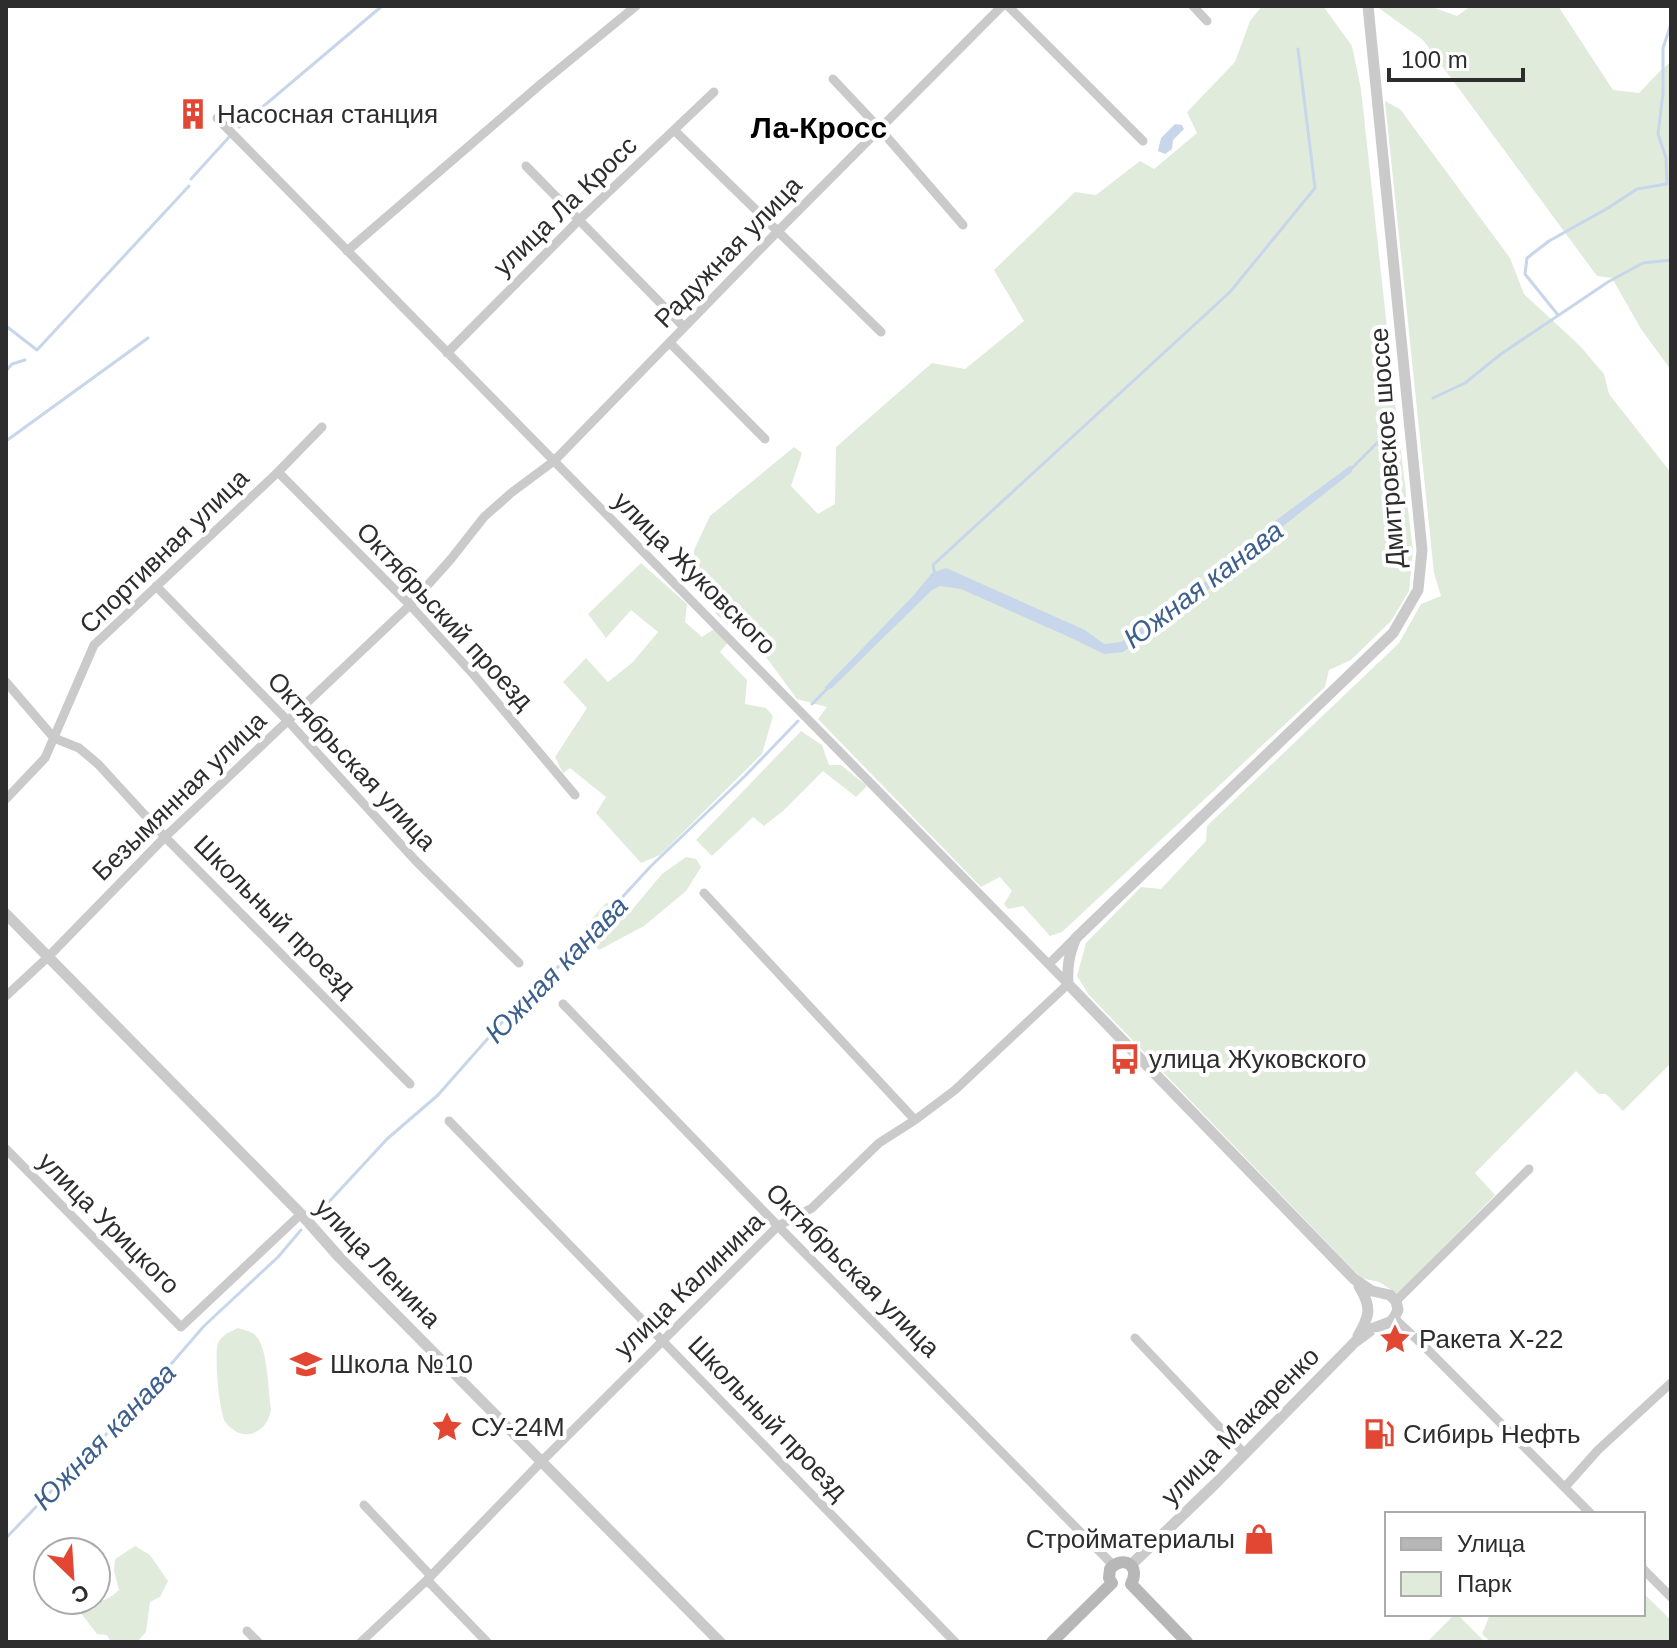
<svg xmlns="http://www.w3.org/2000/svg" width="1677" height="1648" font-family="Helvetica,sans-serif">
<rect width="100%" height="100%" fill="#fff"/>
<!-- green -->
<path fill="#e0ebdb" d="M1262,6H1323L1352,46L1361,89L1396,411L1381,427L1401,451L1413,551L1409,591L1391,621L1351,660L1329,670L1325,687L1062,932L1050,936L1023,906L1008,909L1004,904L1012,891L1000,877L981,887L818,719L827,707L797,699L766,657L717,615L695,573L694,550L710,516L794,447L802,453L791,486L818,514L835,504L836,447L932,363L965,369L1024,321L994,270L1075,192L1096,195L1140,161L1154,169L1197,133L1187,112L1235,62L1250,21Z
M1376,6H1429L1457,16L1471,6H1558L1613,90L1639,93L1662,69L1671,62V370L1641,329L1612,278L1597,276L1423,40Z
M1385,101L1400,109L1510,258L1524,294L1580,346L1604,374L1609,394L1671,473V1063L1623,1111L1606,1094H1599L1576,1071L1475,1173L1495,1195L1398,1294L1379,1282L1361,1278L1089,995L1077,976L1086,943L1141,887L1161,889L1206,841L1207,826L1399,643L1421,604L1441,596L1434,573Z
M641,563L687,604L685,622L702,637L717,627L729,641L720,652L747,680L745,704L766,708L773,716L762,754L660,855L641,863L596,813L606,797L570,768L563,773L555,757L587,708L563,682L586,658L608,682L633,662L658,632L631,610L606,638L588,614Z
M801,731L822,745L829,765H841L867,786L856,797L823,771L784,810L764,826L753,817L712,856L696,840Z
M686,857L696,859L701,867L686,891L644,926L599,950L581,931L606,903L631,911L662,874Z
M238,1328C243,1330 252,1331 256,1336C268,1348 268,1392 271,1409C268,1433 243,1444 226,1423C219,1415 214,1353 218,1343C222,1335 229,1332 238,1328Z
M135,1546L150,1555L168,1581L160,1597L150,1602L146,1632L137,1642H111L107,1635L97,1634L74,1604L80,1600C99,1600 103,1605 119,1590L114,1571L115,1559Z
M1643,1593L1671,1620V1642H1491L1482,1634L1490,1614H1643Z
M1455,1614H1457L1485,1642H1427Z"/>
<!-- water -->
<path fill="#c7d6ea" d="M1175,124L1182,125L1184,129L1173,140L1172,149L1165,154L1158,151L1161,138Z
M1351,465L1352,472L1282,527L1203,594L1123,652L1104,654L1067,636L961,589L940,586L932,590L832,688L825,691V687L913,596L932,573L946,568L1085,630L1104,644L1121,642L1197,589L1275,521Z"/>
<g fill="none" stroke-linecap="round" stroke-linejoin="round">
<!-- stream -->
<path stroke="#c7d6ea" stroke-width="3" d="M239,127L382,6
M191,179L230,136
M1558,315L1525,274L1527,258L1549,241L1608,208L1637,189L1667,184L1666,158L1658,134L1663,93V48L1671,24
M6,326L37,350L189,186
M6,371L12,364L25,360
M1433,398L1465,383L1501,354L1608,282L1643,263L1671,260
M6,441L148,338
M1349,471L1388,432
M935,575L933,565L1230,292L1315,188L1298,49
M812,704L827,689
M314,1218L387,1139L438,1095L520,1002L558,967L651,866L745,776L798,721
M6,1538L146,1393L204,1326L278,1257L301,1230"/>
<!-- minor -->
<path stroke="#cacaca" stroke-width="9" d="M1008,6L1143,141
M1193,6L1207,21
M833,79L880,129L963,225
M217,118L1068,984L955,1090L915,1120L879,1143L812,1208L778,1226L542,1461L427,1580L361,1642
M675,131L881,332
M526,166L684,327
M347,251L542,83L636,6
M670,343L765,439
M447,353L578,221L714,92
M278,472L410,605L474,675L575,795
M156,586L288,721L415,860L519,963
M6,682L54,738L79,748L98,764L165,837L410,1084
M6,799L45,758L94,645L278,472L322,427
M704,893L915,1120
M1049,964L1075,938
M6,996L48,957L165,837L410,605L451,559L484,517L511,493L554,461L778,231L1002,6
M563,1004L778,1226L1113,1565
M449,1121L955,1642
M6,1149L181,1327L301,1214
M1396,1301L1529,1169
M1394,1318L1427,1349L1591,1514
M1135,1338L1245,1454
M1565,1487L1598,1450L1671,1383
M364,1505L431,1576
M1643,1569L1671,1597
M427,1580L487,1642
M247,1631L258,1642"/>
<!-- tertiary -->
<path stroke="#cacaca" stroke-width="11" d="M6,914L301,1214L340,1258L720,1642
M1358,1336C1370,1316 1372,1307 1359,1286
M1131,1565L1215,1484L1355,1342L1374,1328L1390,1322L1394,1318L1398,1310L1396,1301L1390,1295L1372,1291L1354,1279L1068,984C1067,966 1069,954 1076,938L1393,633L1418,590L1422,550L1368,6"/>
<!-- secondary -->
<path stroke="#b7b7b7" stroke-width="12" d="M1112,1583L1109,1578L1110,1569C1124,1554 1141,1566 1131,1584
M1131,1584L1187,1642
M1052,1642L1112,1583"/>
</g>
<!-- icons -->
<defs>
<symbol id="building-bare" viewBox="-9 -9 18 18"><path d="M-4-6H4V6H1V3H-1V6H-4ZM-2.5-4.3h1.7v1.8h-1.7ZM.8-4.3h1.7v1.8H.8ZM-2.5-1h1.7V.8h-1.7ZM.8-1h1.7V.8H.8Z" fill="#e14733" stroke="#fff" stroke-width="2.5" paint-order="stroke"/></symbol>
<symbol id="bus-bare" viewBox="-9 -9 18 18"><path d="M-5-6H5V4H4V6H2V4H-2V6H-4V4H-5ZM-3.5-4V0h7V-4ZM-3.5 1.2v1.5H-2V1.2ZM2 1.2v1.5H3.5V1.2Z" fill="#e14733" stroke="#fff" stroke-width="2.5" paint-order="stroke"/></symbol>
<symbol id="sight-bare" viewBox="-9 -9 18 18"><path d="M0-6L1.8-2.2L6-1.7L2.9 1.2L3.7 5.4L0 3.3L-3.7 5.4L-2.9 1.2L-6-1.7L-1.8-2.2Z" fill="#e14733" stroke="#fff" stroke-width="2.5" paint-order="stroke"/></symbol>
<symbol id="school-bare" viewBox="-9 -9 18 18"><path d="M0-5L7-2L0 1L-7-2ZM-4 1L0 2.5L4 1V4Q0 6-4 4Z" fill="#e14733" stroke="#fff" stroke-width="2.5" paint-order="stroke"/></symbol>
<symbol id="fuel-bare" viewBox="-9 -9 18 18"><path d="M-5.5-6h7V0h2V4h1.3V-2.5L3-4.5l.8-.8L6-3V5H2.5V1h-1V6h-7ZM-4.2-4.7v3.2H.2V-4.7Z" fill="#e14733" stroke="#fff" stroke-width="2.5" paint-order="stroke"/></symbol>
<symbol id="shop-bare" viewBox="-9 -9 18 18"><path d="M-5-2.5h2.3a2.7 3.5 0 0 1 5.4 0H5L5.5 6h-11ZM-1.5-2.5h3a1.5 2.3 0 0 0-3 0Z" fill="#e14733" stroke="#fff" stroke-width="2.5" paint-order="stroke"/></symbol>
</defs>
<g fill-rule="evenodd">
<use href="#building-bare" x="171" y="92" width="44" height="44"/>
<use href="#bus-bare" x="1103" y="1037" width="44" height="44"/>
<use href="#sight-bare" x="1373" y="1317" width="44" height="44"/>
<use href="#school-bare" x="284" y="1342" width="44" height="44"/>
<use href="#sight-bare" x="425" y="1405" width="44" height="44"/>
<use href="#fuel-bare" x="1357" y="1412" width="44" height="44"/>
<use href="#shop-bare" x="1237" y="1517" width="44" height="44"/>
</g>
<g text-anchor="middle" stroke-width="8" stroke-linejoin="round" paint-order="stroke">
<!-- poi labels -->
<g font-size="26" fill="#2d2d2d" stroke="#fff" text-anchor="start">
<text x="217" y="123">Насосная станция</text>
<text x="1149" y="1068">улица Жуковского</text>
<text x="1419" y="1348">Ракета Х-22</text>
<text x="330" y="1373">Школа №10</text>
<text x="471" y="1436">СУ-24М</text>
<text x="1403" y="1443">Сибирь Нефть</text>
<text x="1235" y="1548" text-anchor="end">Стройматериалы</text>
</g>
<!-- street labels -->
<g font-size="26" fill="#2d2d2d" stroke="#fff">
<text transform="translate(565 206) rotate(-44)" y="9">улица Ла Кросс</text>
<text transform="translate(728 252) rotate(-46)" y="9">Радужная улица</text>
<text transform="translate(1387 448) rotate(-94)" y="9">Дмитровское шоссе</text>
<text transform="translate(164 551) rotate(-44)" y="9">Спортивная улица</text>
<text transform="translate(695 573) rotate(45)" y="9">улица Жуковского</text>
<text transform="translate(445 616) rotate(47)" y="9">Октябрьский проезд</text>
<text transform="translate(352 761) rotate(47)" y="9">Октябрьская улица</text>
<text transform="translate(179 796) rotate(-44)" y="9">Безымянная улица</text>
<text transform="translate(275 916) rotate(45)" y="9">Школьный проезд</text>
<text transform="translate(109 1223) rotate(45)" y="9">улица Урицкого</text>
<text transform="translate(378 1263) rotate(46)" y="9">улица Ленина</text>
<text transform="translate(853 1270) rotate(45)" y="9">Октябрьская улица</text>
<text transform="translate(689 1285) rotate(-44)" y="9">улица Калинина</text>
<text transform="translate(768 1418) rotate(46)" y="9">Школьный проезд</text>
<text transform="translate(1240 1426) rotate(-45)" y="9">улица Макаренко</text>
</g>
<!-- water labels -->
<g font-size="28" font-style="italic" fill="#3d5f8d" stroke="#fff">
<text transform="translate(1203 584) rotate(-37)" y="10">Южная канава</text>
<text transform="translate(556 969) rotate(-46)" y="10">Южная канава</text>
<text transform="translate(104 1436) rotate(-46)" y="10">Южная канава</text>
</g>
<!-- quarter labels -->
<g font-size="30" font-weight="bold" fill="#000" stroke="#fff">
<text x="819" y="138">Ла-Кросс</text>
</g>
</g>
<!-- border -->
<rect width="1677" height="1648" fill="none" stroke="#2d2d2d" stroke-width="16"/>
<!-- legend -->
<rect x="1385" y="1512" width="260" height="104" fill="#ffffff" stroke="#ababab" stroke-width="2"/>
<rect x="1401" y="1538" width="40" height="12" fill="#b7b7b7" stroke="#ababab" stroke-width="2"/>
<text x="1457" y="1552" font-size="24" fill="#2d2d2d">Улица</text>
<rect x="1401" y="1572" width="40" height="24" fill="#e0ebdb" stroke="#ababab" stroke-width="2"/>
<text x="1457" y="1592" font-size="24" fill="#2d2d2d">Парк</text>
<!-- north arrow -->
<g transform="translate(72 1576) rotate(155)"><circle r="38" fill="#ffffff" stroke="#ababab" stroke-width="2"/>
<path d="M0-6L14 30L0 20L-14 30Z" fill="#e14733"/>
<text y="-12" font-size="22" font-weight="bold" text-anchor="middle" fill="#2d2d2d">С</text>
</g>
<!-- scale -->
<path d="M1389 68v12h134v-12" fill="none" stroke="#2d2d2d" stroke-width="4"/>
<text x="1401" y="68" font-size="24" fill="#2d2d2d" stroke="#ffffff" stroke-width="6" paint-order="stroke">100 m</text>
</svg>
